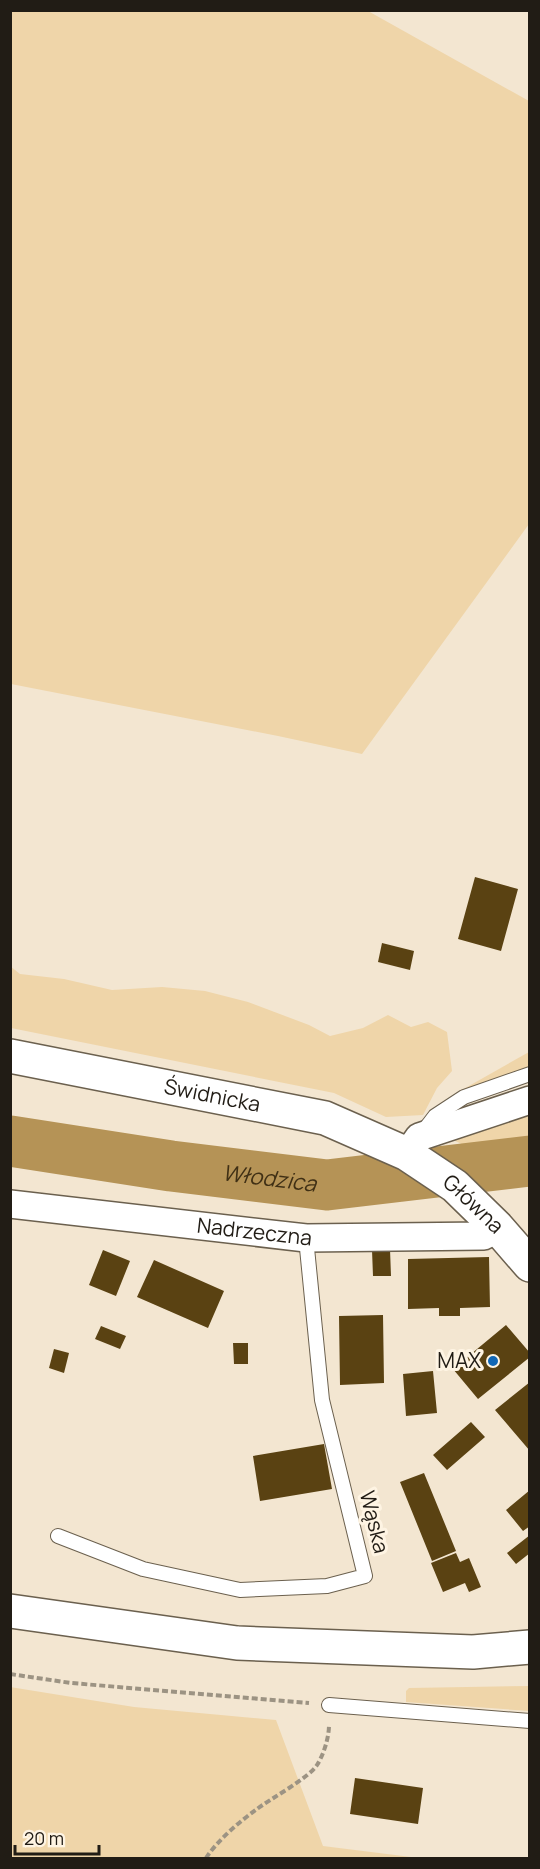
<svg xmlns="http://www.w3.org/2000/svg" width="540" height="1869" font-family="Manrope,sans-serif">
<rect width="100%" height="100%" fill="#f3e6d1"/>
<!-- green -->
<path fill="#efd5a9" d="M10,11H368L529,101V524L362,754L278,736L11,684Z
M10,966L20,974L64,979L112,990L162,987L205,991L248,1002L309,1025L330,1036L363,1028L388,1015L411,1027L428,1022L447,1032L452,1071L437,1088L423,1115L386,1117L334,1093L11,1028Z
M529,1052V1073L441,1113L460,1091Z
M529,1102V1141L472,1149L445,1136Z
M529,1686V1711L406,1702V1691L409,1688Z
M10,1687L134,1707L276,1720L323,1846L419,1858H11Z"/>
<g fill="none" stroke-linecap="round" stroke-linejoin="round">
<!-- river -->
<path stroke="#b59356" stroke-width="51" id="s1" d="M10,1141L171,1166L327,1185L530,1161"/>
</g>
<!-- building -->
<path fill="#5a4212" d="M475,877L518,889L501,951L458,939Z
M382,943L414,951L410,970L378,962Z
M390,1249L391,1276H373L372,1250Z
M103,1250L130,1261L116,1296L89,1285Z
M489,1257L490,1307L460,1308V1316H439V1308L408,1309V1259Z
M154,1260L224,1291L208,1328L137,1297Z
M383,1315L384,1383L340,1385L339,1316Z
M506,1325L530,1353V1357L478,1399L453,1369Z
M101,1326L126,1336L120,1349L95,1339Z
M233,1343H248V1364H234Z
M54,1349L69,1353L64,1373L49,1368Z
M433,1371L437,1413L406,1416L403,1374Z
M530,1382V1451L495,1410Z
M471,1422L485,1437L447,1470L433,1455Z
M324,1444L332,1489L260,1501L253,1456Z
M424,1473L456,1551L432,1561L400,1482Z
M530,1490V1526L523,1531L506,1510Z
M530,1535V1553L516,1564L507,1553Z
M456,1553L460,1562L469,1558L481,1587L469,1592L465,1583L443,1592L431,1563Z
M355,1778L423,1788L418,1824L350,1814Z"/>
<g fill="none" stroke-linecap="round" stroke-linejoin="round">
<defs>
<path id="lane" d="M422,1133L435,1116L464,1097L530,1074
M58,1536L143,1569L240,1590L327,1586L365,1576L322,1400L306,1238
M329,1705L530,1721"/>
<g id="street">
<path d="M407,1154L419,1137L530,1100"/>
<path id="s2" d="M10,1204L306,1238L484,1236L497,1227"/>
</g>
<g id="secondary">
<path id="s3" d="M10,1056L325,1118L407,1154L455,1186L497,1227L530,1265"/>
<path d="M10,1611L237,1643L473,1652L530,1647"/>
</g>
</defs>
<!-- lane casing -->
<use href="#lane" stroke="#6b604e" stroke-width="16"/>
<!-- street casing -->
<use href="#street" stroke="#6b604e" stroke-width="30"/>
<!-- secondary casing -->
<use href="#secondary" stroke="#6b604e" stroke-width="36"/>
<!-- path -->
<path stroke="#9c9383" stroke-width="4" stroke-dasharray="6 3" stroke-linecap="butt" d="M10,1674L71,1683L309,1703
M206,1858C218,1840 239,1822 257,1809C270,1799 309,1778 317,1765C324,1754 329,1737 329,1725"/>
<!-- lane -->
<use href="#lane" stroke="#fff" stroke-width="14"/>
<!-- street -->
<use href="#street" stroke="#fff" stroke-width="27"/>
<!-- secondary -->
<use href="#secondary" stroke="#fff" stroke-width="33"/>
</g>
<!-- markers -->
<circle fill="#1167b5" stroke="#fef4e3" stroke-width="2" cx="493" cy="1361" r="6"/>
<g text-anchor="middle" stroke-width="6" stroke-linejoin="round" paint-order="stroke">
<!-- street labels -->
<g font-size="21" fill="#211c15" stroke="#fef4e3">
<text dy="7" stroke="none"><textPath href="#s3" startOffset="206">Świdnicka</textPath></text>
<text dy="7" stroke="none"><textPath href="#s3" startOffset="494">Główna</textPath></text>
<text dy="7" stroke="none"><textPath href="#s2" startOffset="246">Nadrzeczna</textPath></text>
<text transform="translate(374 1522) rotate(76)" y="7">Wąska</text>
</g>
<!-- poi labels -->
<g font-size="21" fill="#211c15" stroke="#fef4e3" text-anchor="end">
<text x="481" y="1368">MAX</text>
</g>
<!-- water labels -->
<g font-size="22" font-style="italic" fill="#403015" stroke="#fef4e3">
<text dy="8" stroke="none"><textPath href="#s1" startOffset="262">Włodzica</textPath></text>
</g>
</g>
<!-- border -->
<rect width="540" height="1869" fill="none" stroke="#211c15" stroke-width="24"/>
<!-- scale -->
<path d="M15 1845v9h84v-9" fill="none" stroke="#211c15" stroke-width="3"/>
<text x="24" y="1845" font-size="18" fill="#211c15" stroke="#fef4e3" stroke-width="4.5" paint-order="stroke">20 m</text>
</svg>
